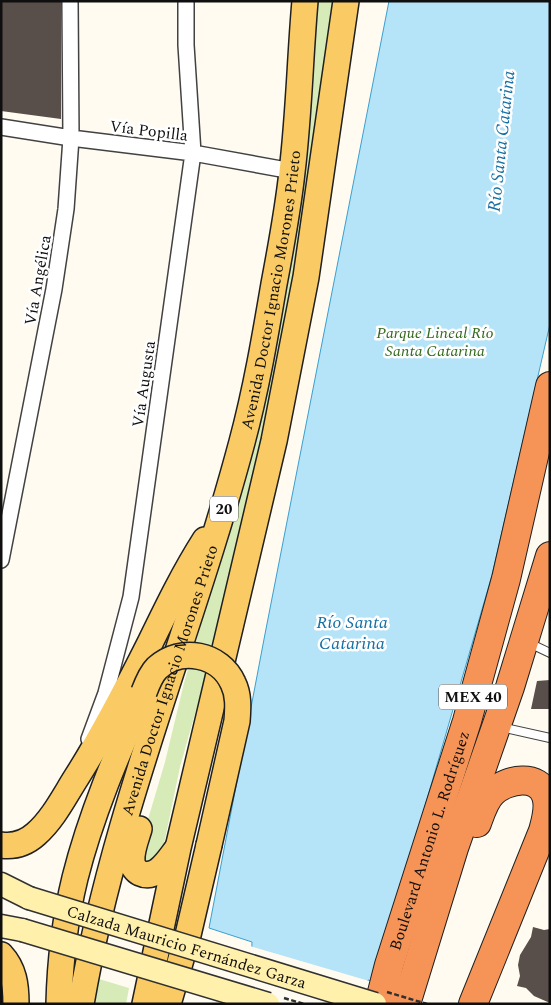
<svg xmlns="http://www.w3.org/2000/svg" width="551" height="1005" font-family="Spectral,serif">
<rect width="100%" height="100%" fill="#fffbf1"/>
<!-- green -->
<path fill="#d7ebb9" d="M316,1H333L316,141L280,361L222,617L180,767L165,839L160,858L150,864L142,860L138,853L165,762L184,683L213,582Z
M99,979L129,988L126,1004H95Z"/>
<!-- water -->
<path fill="#b5e3f7" stroke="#3a9fd0" d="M389,1H550V324L492,575L374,982L368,980L364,1004H250L252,942L209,928L265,634Z"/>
<!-- pier -->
<path fill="#fffbf1" d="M250,946L376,983L366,1004H247Z"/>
<!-- building -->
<path fill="#584f4b" d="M1,1H61V119L1,111Z
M550,680V709H531L537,681Z
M533,927L544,930L550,929V1003L534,996L526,988L517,986L520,976L518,965L520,955L531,937Z"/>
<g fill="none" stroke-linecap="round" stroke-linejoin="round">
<defs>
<path id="lane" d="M529,643L550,653
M501,727L550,738"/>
<path id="street" d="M1,127L71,138L193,153L292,171
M1,560L54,289L66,209L71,138L70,1
M89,739L106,693L131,597L193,153L186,45V1"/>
<path id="secondary" d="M1,884L29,898
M1,926L22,930"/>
<g id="primary">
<path d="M139,829C136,839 131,851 132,861C132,866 136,871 140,873C157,881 169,859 177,849"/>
<path d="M1,845C15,847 26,843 36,834C53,819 64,797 76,778C104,734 128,687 151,641C168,606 184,573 205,540"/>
<path d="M1,955C14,969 16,985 16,1004"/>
<path d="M59,1004C60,962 65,919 75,878C91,814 118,752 144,692"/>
<path id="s1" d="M81,1004C114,811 192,630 242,442C256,390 265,337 274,284C281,247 288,209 292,172C299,115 300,58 305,1"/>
<path d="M145,1004L178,848L274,441L306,277L346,1"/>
<path d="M168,1004L188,935L209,845"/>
</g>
<g id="highway">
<path id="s2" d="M379,1004L389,965L467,721L506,579L550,386"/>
<path d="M406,1004L454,848L510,687L550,556"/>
<path d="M473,1004L543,831C546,820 550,807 546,796C539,773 507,779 493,792C485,799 481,812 477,823"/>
</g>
</defs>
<!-- lane casing -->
<use href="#lane" stroke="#424242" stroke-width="10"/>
<!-- street casing -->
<use href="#street" stroke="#424242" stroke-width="18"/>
<!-- secondary casing -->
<use href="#secondary" stroke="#313131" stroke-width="25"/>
<!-- primary casing -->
<use href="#primary" stroke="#202020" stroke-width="28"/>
<!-- highway casing -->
<use href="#highway" stroke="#202020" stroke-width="30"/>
<!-- lane -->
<use href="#lane" stroke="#fff" stroke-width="8"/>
<!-- street -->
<use href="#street" stroke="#fff" stroke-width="15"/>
<!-- secondary -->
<use href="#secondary" stroke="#fff0ac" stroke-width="22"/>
<!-- primary -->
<use href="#primary" stroke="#facb65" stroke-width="25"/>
<!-- highway -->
<use href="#highway" stroke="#f69457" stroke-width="28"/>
<defs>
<g id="secondary-bridge">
<path id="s3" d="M29,898L375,1004"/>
<path d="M22,930L268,1004"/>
</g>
<path id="primary-bridge" d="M144,692C147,684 151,674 157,668C181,646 220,654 233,683C239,695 238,708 237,721L209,845"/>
</defs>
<!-- secondary-bridge casing -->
<use href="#secondary-bridge" stroke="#313131" stroke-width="25" stroke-linecap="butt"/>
<!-- primary-bridge casing -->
<use href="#primary-bridge" stroke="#202020" stroke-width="28" stroke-linecap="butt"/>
<!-- path-bridge -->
<path stroke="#313131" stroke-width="2.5" stroke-dasharray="5 2.5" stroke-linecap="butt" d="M387,992L427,1004
M284,998L304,1004"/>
<!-- secondary-bridge -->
<use href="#secondary-bridge" stroke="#fff0ac" stroke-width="22"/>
<!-- primary-bridge -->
<use href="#primary-bridge" stroke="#facb65" stroke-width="25"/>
</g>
<g text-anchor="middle" stroke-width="5" stroke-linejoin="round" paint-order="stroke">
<!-- shield labels -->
<g fill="#fff" stroke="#575757" stroke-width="1">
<rect x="210" y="496.5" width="28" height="25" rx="4"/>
<rect x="439" y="684.5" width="68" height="25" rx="4"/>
</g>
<g font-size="15" font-weight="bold" fill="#0f0f0f">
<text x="224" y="514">20</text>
<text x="473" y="702">MEX 40</text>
</g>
<!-- street labels -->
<g font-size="16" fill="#0f0f0f" stroke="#fff">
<text transform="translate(149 130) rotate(7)" y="6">Vía Popilla</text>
<text transform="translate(37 280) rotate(-80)" y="6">Vía Angélica</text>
<text dy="6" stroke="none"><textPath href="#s1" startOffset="740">Avenida Doctor Ignacio Morones Prieto</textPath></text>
<text transform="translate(143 384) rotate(-82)" y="6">Vía Augusta</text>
<text dy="6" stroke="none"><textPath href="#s1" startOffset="336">Avenida Doctor Ignacio Morones Prieto</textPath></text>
<text dy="6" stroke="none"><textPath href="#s2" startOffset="171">Boulevard Antonio L. Rodríguez</textPath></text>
<text dy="6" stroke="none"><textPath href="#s3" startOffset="165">Calzada Mauricio Fernández Garza</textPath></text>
</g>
<!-- park labels -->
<g font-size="16" font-style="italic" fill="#33691d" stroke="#fff">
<text x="435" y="338">Parque Lineal Río<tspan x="435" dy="18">Santa Catarina</tspan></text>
</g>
<!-- water labels -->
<g font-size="18" font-style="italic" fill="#1570a4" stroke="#fff">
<text transform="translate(501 141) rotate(-84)" y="6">Río Santa Catarina</text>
<text x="352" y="628">Río Santa<tspan x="352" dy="21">Catarina</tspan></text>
</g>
</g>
<!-- border -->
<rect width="551" height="1005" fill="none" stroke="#0f0f0f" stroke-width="5"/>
</svg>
